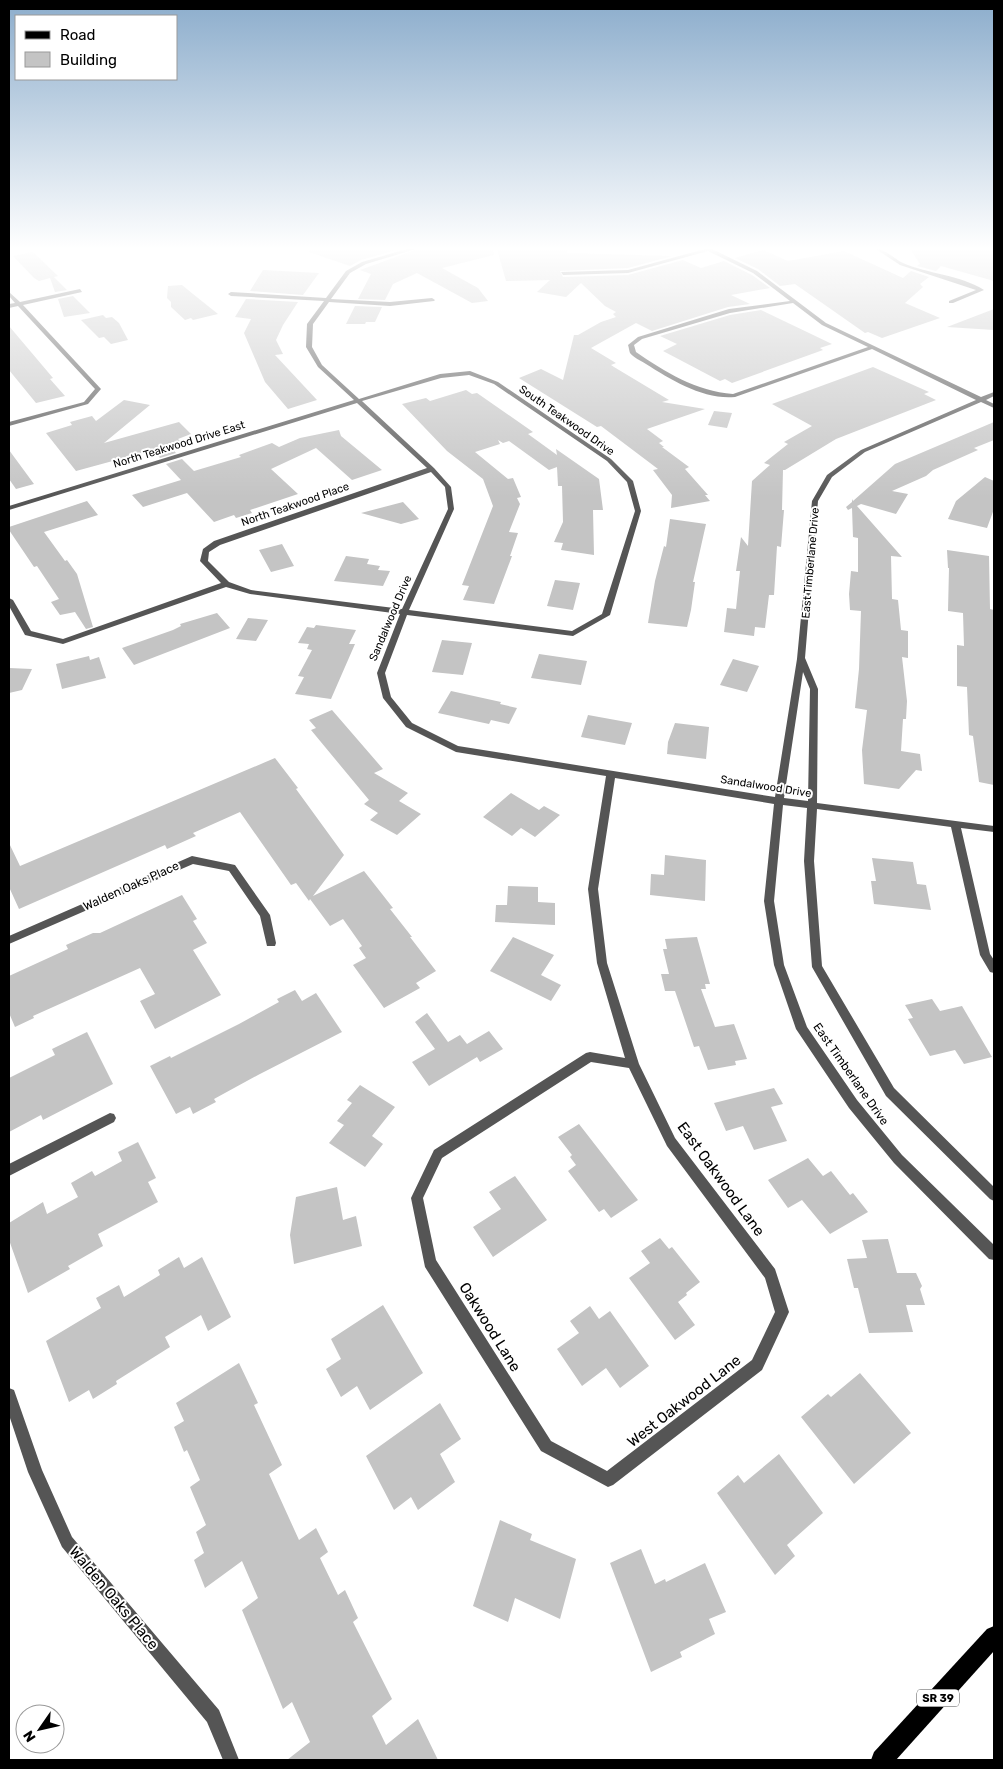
<svg xmlns="http://www.w3.org/2000/svg" width="1003" height="1769" font-family="Rubik,sans-serif">
<rect width="100%" height="100%" fill="#fff"/>
<!-- building -->
<path fill="#c4c4c4" d="M309,249H399L361,260L350,266L309,252Z
M418,249H493L494,255L442,268L478,288L488,301L472,303L417,273L393,284L385,300L358,299L371,274L360,270Z
M497,249H567V253L672,256L628,268L560,271L563,277L628,275L683,260L701,268L724,261L752,275L770,288L731,295L750,304L728,307L652,331L636,323L591,348L616,363L611,365L614,367L669,400L662,402L705,409L647,429L663,441L659,443L664,447H662L689,467L685,469L708,495H705L710,501L671,508L672,495L653,470L658,469L601,426L597,427L519,378L541,369L563,380L574,335H578L601,322L616,317L613,314L616,312L605,306L581,283L566,297L537,292L550,280L506,281Z
M910,249H994V281L941,266L936,271L917,266L920,264Z
M763,250L788,261L844,251L903,278L911,271L929,277L920,284L923,287L905,303L940,318L882,338L868,332L865,333L795,284L780,286L758,269L735,258Z
M33,252L58,276L54,277L67,290L55,292L50,278L39,281L34,278L13,256Z
M263,270L319,273L303,295L250,291Z
M182,285L193,294L218,314L193,320L191,318L185,320L171,307V302L167,298L168,286Z
M73,296L90,313L64,317L58,299Z
M246,299L298,302L283,325L276,340L283,354L275,355L317,400L288,409L265,382L244,333L251,319L235,317Z
M355,306L382,307L375,322H366L365,324H346Z
M994,309V330L947,327Z
M761,310L832,344L820,348L823,350L732,383L725,379L720,381L663,351L677,344L660,336L730,315Z
M103,315L106,318L112,317L119,323L128,340L111,344L104,337L99,338L81,320Z
M9,326L53,378L50,379L65,396L36,403L9,370Z
M873,367L929,392L924,394L936,400L836,439L785,470H783L782,510H784L781,547L777,546L774,595H769L765,628L755,627L754,636L724,632L727,608L736,609L740,571H736L741,537L748,546L752,481L770,465L764,463L788,444L784,442L812,426L772,404Z
M466,390L472,394L477,393L533,432L528,434L557,455L556,449L599,479L603,510H593L594,555L561,550L563,543L554,542L563,522L562,486H558L557,467L549,470L509,441L503,443L498,440L500,444L475,452L508,479L513,478L521,497L517,498L520,504L509,532L518,533L510,556H512L494,604L463,600L469,586L462,585L493,506L483,479L447,451L402,404L426,398L430,401Z
M124,400L150,405L104,443L179,422L191,434L178,439L180,441L168,444L176,453L160,458L153,450L76,471L46,433L72,425L70,422L92,416L96,421Z
M714,411L732,413L727,428L708,425Z
M994,422V440L974,448L978,450L933,470L926,476L892,491L908,494L896,514L861,504L857,506L902,557L891,556L892,599L898,600L901,630L908,631V658L902,657L907,701L906,719H903L901,751L920,754L922,771L916,770L899,789L864,784L862,750L867,710L855,708L859,669L861,611L850,610L849,594L851,571L858,572V538L853,537L852,508L848,510L846,507L852,502V499L853,501L895,464Z
M339,430L341,436L382,470L352,480L316,448L271,469L298,494L250,510L252,513L236,518L234,515L214,522L187,493L143,507L132,495L181,480L166,464L182,459L194,471L241,457L239,455L272,443L279,447L300,438Z
M9,450L34,484L16,489L9,479Z
M985,477L994,481V509L987,528L948,519L956,501Z
M87,501L98,515L44,532L65,561L67,560L77,574L93,627L86,629L75,612L60,615L51,602L59,599L37,566L34,567L9,530V527Z
M403,502L419,519L401,524L361,513Z
M670,519L706,524L693,582H695L691,610L687,627L648,623L655,581L664,546L666,547Z
M282,544L294,566L271,572L259,550Z
M947,550L989,556L990,609L994,610V785L979,782L973,736L969,735L967,687L957,686V645L964,646L963,613L948,611L949,568H948Z
M346,556L369,559L367,564L380,566L378,570L390,571L383,586L334,581Z
M555,580L580,583L573,610L547,606Z
M217,613L230,628L134,665L122,648L173,630L181,626L180,624Z
M248,618L268,620L256,641L236,639Z
M316,625L356,630L349,644H355L331,699L295,694L304,677L298,676L312,650L307,649L309,644L298,643L307,627L314,628Z
M442,640L472,643L463,675L432,672Z
M539,654L587,661L581,685L531,678Z
M89,656L90,660L99,657L106,678L62,689L56,664Z
M733,659L759,666L747,692L720,685Z
M9,668L32,669L22,690L9,693Z
M451,691L501,702L500,704L517,708L509,724L491,720L489,724L438,713Z
M332,710L383,769L374,773L408,793L399,801L421,814L397,835L370,820L378,813L364,804L369,800L311,730L316,728L309,720Z
M588,715L632,723L625,745L581,737Z
M675,723L709,727L706,759L667,754L668,742Z
M275,758L298,788L296,789L344,855L313,896L364,871L393,908L390,909L412,937H410L436,971L416,983L420,988L384,1008L353,965L366,958L359,948L362,946L343,919L330,926L310,899L309,901L296,883L291,885L240,812L193,833L196,836L167,849L165,845L19,909L9,887V843L20,866Z
M511,793L539,810L544,806L560,815L535,837L521,828L512,836L483,817Z
M665,855L706,860L705,901L650,895L651,874L664,875Z
M872,858L913,862L917,884L926,885L931,910L874,904L871,881H876Z
M508,886L538,887V902L555,903V925L495,922L496,905H507Z
M182,895L197,919L193,921L207,943L193,950L221,995L155,1029L140,1001L155,994L140,968L33,1016L34,1018L15,1027L9,1013V976L68,949L66,945L93,933H100Z
M513,937L554,955L541,975L561,985L551,1001L490,971Z
M697,937L710,984H705L706,989H701L715,1027L734,1024L747,1059L735,1061L736,1065L708,1070L699,1046L694,1047L675,991H665L661,974H669L663,949H667L665,939Z
M295,990L302,1001L316,993L342,1032L258,1075L214,1099L216,1102L193,1114L190,1107L176,1114L150,1066L170,1056L171,1058L239,1024L279,1002L277,999Z
M932,999L940,1011L962,1006L992,1057L964,1064L955,1050L930,1056L908,1019L913,1018L905,1005Z
M427,1013L448,1042L460,1035L467,1044L489,1031L503,1049L480,1062L477,1057L429,1086L412,1062L435,1049L415,1022Z
M87,1032L113,1084L43,1120L41,1115L9,1132V1078L55,1055L52,1049Z
M360,1085L395,1107L372,1136L383,1144L365,1167L329,1143L344,1125L337,1121L352,1103L347,1100Z
M774,1088L783,1104L771,1107L787,1141L754,1150L743,1126L726,1131L714,1103Z
M579,1124L638,1200L611,1218L604,1209L599,1212L568,1171L576,1165L570,1157L572,1155L558,1137Z
M138,1142L156,1178L148,1182L158,1202L98,1234L103,1246L68,1266L70,1269L28,1293L9,1240V1223L43,1202L47,1214L78,1197L71,1183L92,1171L95,1176L122,1161L118,1152Z
M808,1158L823,1176L831,1171L850,1195L853,1193L868,1212L830,1234L802,1200L788,1208L768,1180Z
M515,1176L547,1220L493,1257L473,1227L501,1209L489,1192Z
M337,1187L343,1220L356,1216L362,1246L294,1264L290,1235L296,1197Z
M660,1238L669,1249L672,1247L700,1282L686,1293L687,1295L678,1302L695,1325L675,1340L629,1278L650,1263L641,1251Z
M888,1239L897,1273H916L922,1286L920,1289L925,1305H906L913,1332L869,1333L858,1288H854L847,1259L867,1258L862,1240Z
M179,1257L184,1268L202,1257L231,1317L208,1331L201,1315L165,1337L170,1347L116,1381L117,1384L93,1399L89,1390L69,1402L46,1341L101,1308L96,1298L119,1285L124,1297L160,1275L158,1270Z
M383,1305L423,1373L370,1410L357,1386L341,1397L326,1369L341,1359L331,1339Z
M590,1306L599,1319L610,1311L649,1366L620,1388L606,1368L582,1386L557,1349L579,1333L570,1321Z
M239,1363L258,1403L254,1405L282,1465L269,1474L299,1540L316,1528L328,1552L320,1558L338,1595L345,1590L358,1618L353,1622L392,1699L372,1716L386,1745L418,1719L438,1760H287L310,1742L292,1702L283,1709L242,1610L258,1598L242,1561L205,1588L194,1560L204,1553L196,1532L206,1525L190,1487L200,1480L187,1450L184,1452L174,1427L184,1421L176,1403Z
M860,1373L911,1433L854,1484L801,1417L828,1394L831,1397Z
M440,1403L461,1439L440,1454L455,1482L418,1510L411,1497L394,1510L366,1456Z
M779,1454L823,1513L787,1545L795,1556L775,1575L717,1493L738,1475L744,1483Z
M500,1520L532,1534L530,1540L576,1559L560,1619L515,1598L508,1622L473,1606Z
M641,1549L655,1584L665,1579L666,1582L705,1563L726,1612L709,1619L715,1634L680,1652L682,1657L651,1672L610,1563Z"/>
<g fill="none" stroke-linecap="round" stroke-linejoin="round">
<!-- street -->
<path fill="#555" fill-rule="evenodd" d="M407,249H416L366,264L350,273L331,299L390,302L432,298L435,300L434,301L390,306L329,302L313,324L312,347L322,365L359,399L440,374L470,371L498,382L611,459L633,481L641,511L610,615L573,636L407,615L385,673L391,697L412,723L458,746L775,797L797,659L812,501L827,475L861,450L976,400L872,349L735,397C704,400 671,380 646,364C641,361 633,357 630,353C629,350 629,348 628,345L638,337L729,309L790,301L753,273L708,251L628,273L563,275L561,272L628,270L705,249H712L757,271L826,323L981,397L994,392V396L986,400L994,404V408L981,402L865,452L832,477L818,501L805,658L818,689L817,803L994,826V832L961,828L990,954L994,960V973L990,972L980,955L951,827L817,809L814,861L822,966L894,1088L994,1187V1201L990,1199L886,1096L812,967L804,861L807,808L783,805L774,901L784,965L807,1027L857,1100L902,1155L994,1245V1260L989,1259L894,1163L849,1108L796,1029L774,965L764,901L774,804L615,778L598,889L607,963L639,1064L675,1138L775,1269L789,1312L762,1370L613,1485L608,1487L541,1451L425,1267L411,1198L434,1150L586,1053L590,1052L625,1058L597,963L588,889L606,776L456,752L406,727L383,698L377,673L400,614L250,594L226,587L63,644L25,635L9,606V598L13,600L31,631L63,639L221,583L200,561L203,549L214,541L427,468L357,403L9,510V506L354,400L318,367L306,347L307,324L324,301L231,296L228,294L231,292L326,298L346,271L362,262ZM793,303L822,325L868,347L733,394C696,391 665,372 636,352L634,345L642,339L730,313ZM469,375L494,384L607,461L627,482L635,511L602,614L572,631L409,610L454,509L451,487L434,468L362,401L441,378ZM431,472L445,487L448,509L402,609L251,590L229,582L208,561L209,552L220,545ZM803,672L810,689L808,801L784,798ZM591,1062L629,1068L667,1146L765,1278L775,1312L752,1360L607,1471L551,1441L436,1260L423,1198L442,1158Z
M876,249C886,249 894,259 903,263C928,274 961,275 984,290L953,303H949V301L976,290L900,265Z
M80,289L82,292L23,305L101,389L88,404L9,426V422L84,402L95,389L18,306L9,308V304L15,303L9,296V292L20,302Z
M192,856L235,865L270,915L276,943L275,946H267L260,916L229,871L193,864L9,944V936Z
M110,1113L114,1114L116,1118L114,1122L9,1176V1164Z
M9,1388L14,1390L42,1470L72,1537L219,1710L239,1760H223L207,1722L62,1547L28,1472L9,1415Z"/>
<!-- primary -->
<path fill="#000" fill-rule="evenodd" d="M994,1626V1651L896,1760H871L874,1752L987,1629Z"/>
</g>
<!-- sky -->
<linearGradient id="sky" x2="0" y2="1"><stop stop-color="#8cadcc"/><stop offset="0.5" stop-color="#fff"/><stop offset="1" stop-color="#fff" stop-opacity="0"/></linearGradient>
<rect width="1003" height="497" fill="url(#sky)"/>
<g text-anchor="middle" stroke-width="4" stroke-linejoin="round" paint-order="stroke">
<!-- far-street labels -->
<g font-size="11" fill="#000" stroke="#fff">
<text transform="translate(567 420) rotate(35)" y="4">South Teakwood Drive</text>
<text transform="translate(179 444) rotate(-17)" y="4">North Teakwood Drive East</text>
<text transform="translate(295 504) rotate(-19)" y="4">North Teakwood Place</text>
<text transform="translate(810 563) rotate(-85)" y="4">East Timberlane Drive</text>
<text transform="translate(390 618) rotate(-67)" y="4">Sandalwood Drive</text>
<text transform="translate(766 786) rotate(9)" y="4">Sandalwood Drive</text>
</g>
<!-- shield labels -->
<rect fill="#fff" stroke="#4c4c4c" stroke-width="1" x="917" y="1689.5" width="42" height="17" rx="4"/>
<g font-size="11" font-weight="bold" fill="#000">
<text x="938" y="1702">SR 39</text>
</g>
<!-- street labels -->
<g font-size="12" fill="#000" stroke="#fff">
<text transform="translate(131 886) rotate(-24)" y="4">Walden Oaks Place</text>
<text transform="translate(851 1074) rotate(55)" y="4">East Timberlane Drive</text>
</g>
<!-- near-street labels -->
<g font-size="15" fill="#000" stroke="#fff">
<text transform="translate(721 1179) rotate(54)" y="5">East Oakwood Lane</text>
<text transform="translate(490 1327) rotate(58)" y="5">Oakwood Lane</text>
<text transform="translate(684 1401) rotate(-38)" y="5">West Oakwood Lane</text>
<text transform="translate(114 1598) rotate(50)" y="5">Walden Oaks Place</text>
</g>
</g>
<!-- border -->
<rect width="1003" height="1769" fill="none" stroke="#000000" stroke-width="20"/>
<!-- legend -->
<rect x="15" y="15" width="162" height="65" fill="#ffffff" stroke="#999999"/>
<rect x="25" y="31" width="25" height="8" fill="#000000" stroke="#999999"/>
<text x="60" y="40" font-size="15" fill="#000000">Road</text>
<rect x="25" y="52" width="25" height="15" fill="#c4c4c4" stroke="#999999"/>
<text x="60" y="65" font-size="15" fill="#000000">Building</text>
<!-- north arrow -->
<g transform="translate(40 1729) rotate(236)"><circle r="24" fill="#ffffff" stroke="#999999"/>
<path d="M0-4L9 19L0 12L-9 19Z" fill="#000000"/>
<text y="-8" font-size="14" font-weight="bold" text-anchor="middle" fill="#000000">N</text>
</g>
</svg>
